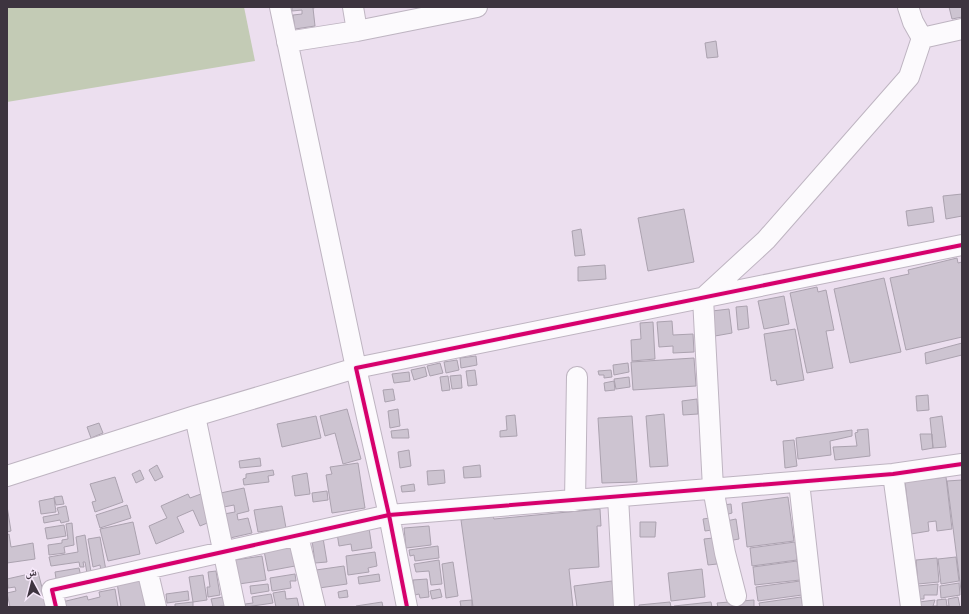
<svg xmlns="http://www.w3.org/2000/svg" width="969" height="614" font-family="Poppins,'Noto Naskh Arabic',sans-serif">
<rect width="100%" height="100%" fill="#ecdfef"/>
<!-- green -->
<path fill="#c3cbb5" d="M7,7H244L255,61L7,102Z"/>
<!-- building -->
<path fill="#cdc4d1" stroke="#aba2af" d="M292,7H318L313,8L315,26L295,29L293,15L302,14V10L292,11Z
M949,7H962V17L952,19Z
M716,41L718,57L707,58L705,43Z
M962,194V216L946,219L943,196Z
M932,207L934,222L908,226L906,211Z
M684,209L694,262L648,271L638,218Z
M581,229L585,255L575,256L572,231Z
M957,258L958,263L962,262V337L906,350L890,278L909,274L908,270Z
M605,265L606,279L578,281V267Z
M884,278L901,352L850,363L834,289Z
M817,287L818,292L826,290L834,330L826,331L833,368L807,373L790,293Z
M784,296L789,324L764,329L758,301Z
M747,306L749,328L738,330L736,307Z
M729,309L732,333L715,336L712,311Z
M672,321L673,335L693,334L694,352L673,353V346L659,347L657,322Z
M653,322L655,359L632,361L631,340L641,339L640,323Z
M795,329L804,380L777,385L776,380L771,381L764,334Z
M962,343V355L926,364L925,353Z
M476,356L477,365L461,368L460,358Z
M694,358L696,386L633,390L631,362Z
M457,360L459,370L446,373L444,362Z
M440,363L443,373L430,376L427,366Z
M628,363L629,372L614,375L613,365Z
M425,367L427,376L414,380L411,370Z
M475,370L477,385L468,386L466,371Z
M611,370L612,377L604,378V375H599L598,371Z
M409,372L410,381L394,383L392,374Z
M461,375L462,388L452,389L450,376Z
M448,376L450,390L442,391L440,377Z
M629,377L630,387L616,389L614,379Z
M614,381L615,390L605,391L604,383Z
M393,389L395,400L385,402L383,390Z
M928,395L929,410L917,411L916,396Z
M697,399L698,414L683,415L682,401Z
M347,409L361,459L343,464L335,433L325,436L320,416Z
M398,409L400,426L390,428L388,411Z
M664,414L668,466L650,467L646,416Z
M515,415L517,436L500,437V431L507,430L506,416Z
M316,416L321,438L282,447L277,424Z
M632,416L637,482L602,483L598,418Z
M942,416L946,447L933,448L930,418Z
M99,423L103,433L91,438L87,427Z
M408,429L409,438H392L391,431Z
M868,429L870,456L835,460L833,447L857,446L855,433L858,432L857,430Z
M852,430V436L830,441L831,455L798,459L796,438Z
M920,434H932L933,448L922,450Z
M794,440L797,466L785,468L783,441Z
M409,450L411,466L400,468L398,452Z
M260,458L261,466L240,468L239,461Z
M358,463L365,508L332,513L326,475L332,474L330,467Z
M157,465L163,477L155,481L149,470Z
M480,465L481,477L464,478L463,467Z
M140,470L144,479L136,483L132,474Z
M273,470L274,475L268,476L269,482L244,485L243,479L246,478V474Z
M444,470L445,483L428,485L427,471Z
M307,473L310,494L295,496L292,476Z
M115,477L123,502L95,512L92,502L96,501L90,484Z
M946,477L952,529L937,531L936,521L928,522L929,531L911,534L905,482Z
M962,480V598L947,481Z
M414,484L415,491L402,492L401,486Z
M244,488L249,511L237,514L238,520L248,518L252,533L230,538L224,514L235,512L234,505L219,508L216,494Z
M327,491L328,500L313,502L312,493Z
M188,494L190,498L201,494L212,521L200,526L193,510L177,517L184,532L156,544L149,526L167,518L161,506Z
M62,496L64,504L56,505L54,497Z
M788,497L794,541L747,547L742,503Z
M54,498L56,512L41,514L39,501Z
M731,504L732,513L725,515L723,505Z
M127,505L131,518L100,528L96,515Z
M7,506L11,531L7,532Z
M66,506L69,521L61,523L60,520L44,523L43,517L59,514L57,508Z
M282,506L286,528L258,532L254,510Z
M600,509L601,526H597L599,567L569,569L573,607H473L461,520L493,516L494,519Z
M710,518L712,530L705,531L703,519Z
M736,519L739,539L728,541L726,521Z
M133,522L140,554L108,561L100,529Z
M640,522H656L655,537H640Z
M72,523L74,545L64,547L65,553L49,555L48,545L62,543V540L68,539L66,524Z
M64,525L66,536L47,539L45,528Z
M429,526L431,545L406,548L404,528Z
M369,528L372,548L352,551L351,544L339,546L337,533Z
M9,534L11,547L33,543L35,559L7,563V535Z
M85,535L91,572L87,573L85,562H83L84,567H80L79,562L51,566L49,557L78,552L76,537Z
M100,537L107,576L102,577L100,565L93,567L88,539Z
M323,538L327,562L315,563L312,540Z
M713,538L717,564L708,565L704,539Z
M795,542L797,560L752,566L750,548Z
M292,546L295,566L268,571L264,551Z
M438,546L439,558L415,561L414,555L410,556L409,550Z
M375,552L377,566L368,568L369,572L348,575L346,556Z
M262,556L266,580L239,584L235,560Z
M956,557L959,581L941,584L938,559Z
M937,558L939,582L918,584L916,560Z
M439,560L442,584L431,585L429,571L416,572L414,564Z
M797,561L800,580L755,585L753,567Z
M453,562L458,596L446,598L442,564Z
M344,566L347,584L319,588L316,570Z
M79,568L82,581L57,585L55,572Z
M702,569L705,597L671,601L668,573Z
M216,571L220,595L208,597L207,587H210L208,572Z
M38,572L47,607H10L7,593L16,591L15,587L8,588L7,579Z
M295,574L296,581H290L291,588L272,591L270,578Z
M379,574L380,581L359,584L358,577Z
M203,575L207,600L193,602L189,577Z
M142,578L147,607H121L117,583Z
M427,579L429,597L420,598L419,594L415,595L413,580Z
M612,581L615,607H577L574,586Z
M800,581L802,595L758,601L756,587Z
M959,583L960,595L941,598L940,586Z
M268,584L269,591L251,594L250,586Z
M938,584L937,595H924V599H919L918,586Z
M115,589L118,607H63L62,602L87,596L88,600L100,597L99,592Z
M440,589L442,597L432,599L430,591Z
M347,590L348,597L339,598L338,592Z
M188,591L189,600L167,603L166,594Z
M285,591L286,599L297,598L299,607H276L273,593Z
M271,594L273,603L246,607L245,604L253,603L252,597Z
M223,597L225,606L213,607L211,599Z
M801,597L803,607H760L759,603Z
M958,597L960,607H920L919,602L935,600L933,606H937V600L946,599L947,606H949L948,599Z
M472,600V607H461L460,601Z
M754,600V607H718L717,603Z
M193,602V607H175V604Z
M382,602L383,607H356V606Z
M670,602L671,607H639V605Z
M711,602L712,607H674V606Z"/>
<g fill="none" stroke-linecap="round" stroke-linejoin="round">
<defs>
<path id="minor" d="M353,7L357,31
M908,7L913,22L922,38L962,29
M287,42L357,31L477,7
M195,416L235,607
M893,474L911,607
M7,476L195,416L356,368L280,7
M799,482L813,607
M618,497L624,607
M575,501L577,377
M298,536L315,607
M147,569L156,607
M736,596L725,553L713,488L703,298L766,240L909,77L922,38
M56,607L52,590L389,515L893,474L962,464
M407,607L389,515L356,368L962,245"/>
</defs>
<!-- minor casing -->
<use href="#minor" stroke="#beb4c1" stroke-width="22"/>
<!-- minor -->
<use href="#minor" stroke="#fcfafd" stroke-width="20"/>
<defs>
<path id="cycleway" d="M56,607L52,590L389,515L893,474L962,464
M407,607L389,515L356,368L962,245"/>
</defs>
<!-- cycleway casing -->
<use href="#cycleway" stroke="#f7e9fb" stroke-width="6"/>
<!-- cycleway -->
<use href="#cycleway" stroke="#d6006c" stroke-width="4"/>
</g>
<!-- border -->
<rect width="969" height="614" fill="none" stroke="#3d343f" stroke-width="16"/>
<!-- north arrow -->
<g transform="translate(32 582) rotate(353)" stroke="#f7e9fb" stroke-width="3" paint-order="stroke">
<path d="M0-3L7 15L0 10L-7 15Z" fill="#3d343f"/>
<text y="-6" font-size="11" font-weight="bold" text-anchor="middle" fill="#3d343f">ش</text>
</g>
</svg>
